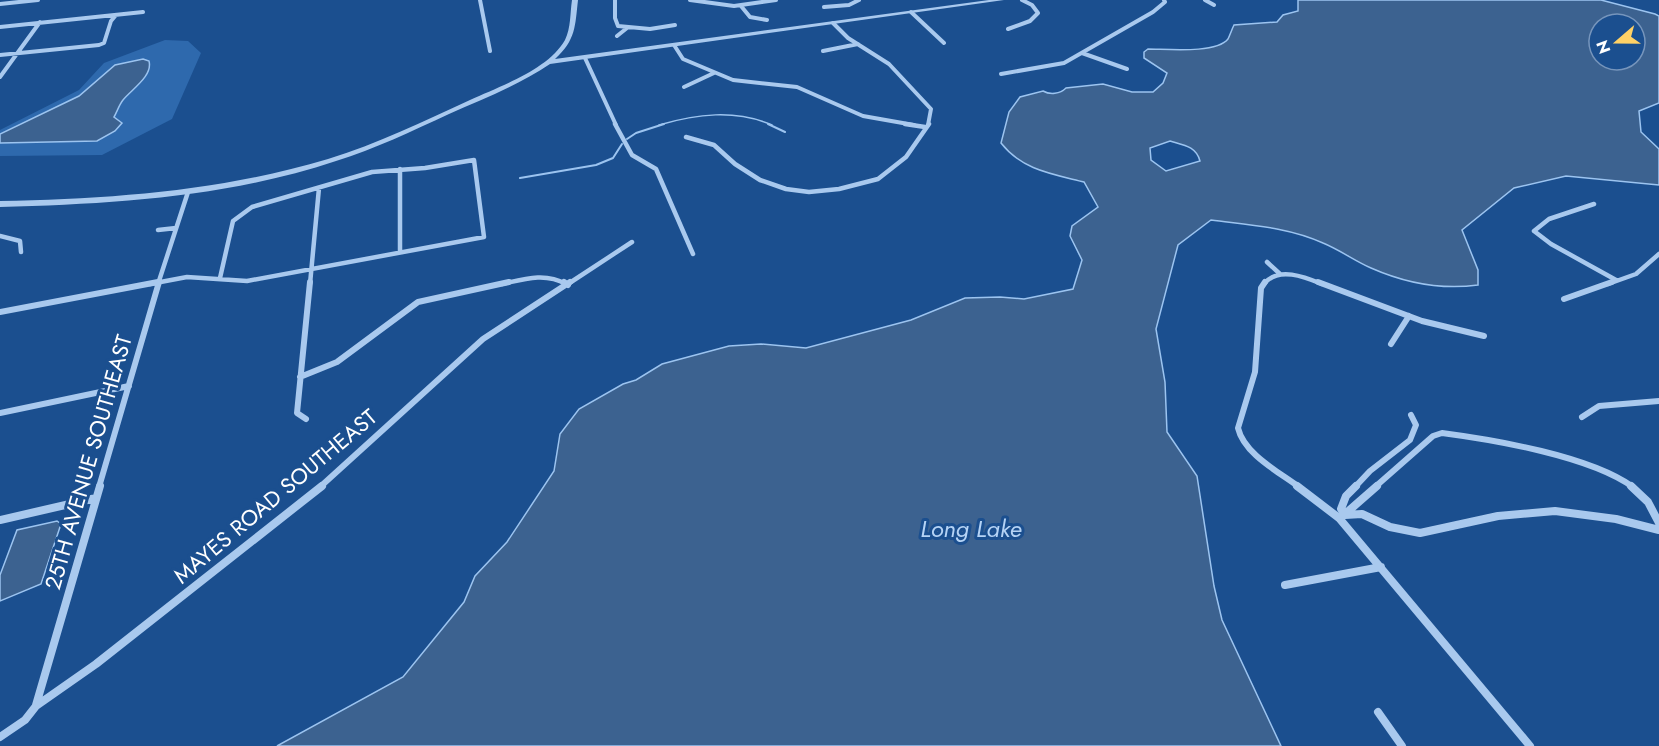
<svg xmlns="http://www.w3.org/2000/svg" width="1659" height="746" font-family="Jost,sans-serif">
<rect width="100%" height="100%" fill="#1b4f8f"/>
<!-- green -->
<path fill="#2e69ad" d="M165,40L188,41L201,53L172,119L102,155L0,156V130L79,90L104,63Z"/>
<!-- water -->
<path fill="#3c6290" stroke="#9cc4f0" stroke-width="1.5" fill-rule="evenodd" d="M1298,0H1601L1655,14L1659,16V103L1639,111L1641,132L1659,149V185L1566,176L1514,188L1462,230L1478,270V285C1441,290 1405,283 1371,268C1355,261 1340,250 1323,243C1288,227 1249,225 1211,220L1178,245L1156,329L1165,382L1167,432L1197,476L1214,586L1222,620L1281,746H277L403,677L464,602L475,576L507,542L554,471L560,434L579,409L623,384L636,380L662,364L729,346L761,344L806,348L911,320L965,298L1000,297L1024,299L1073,289L1082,260L1070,236L1072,226L1098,207L1084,182C1052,174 1022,170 1001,143L1009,112L1020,97L1043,91C1050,95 1060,94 1066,88L1103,84L1132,92H1153L1163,83L1167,73L1144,58V52L1148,49C1166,49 1216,54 1228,39C1230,35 1232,29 1234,25L1277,22L1283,15L1298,11ZM1599,24H1635V60H1599ZM1170,141C1183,145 1196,146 1200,161L1166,171L1151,160L1150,148Z
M143,59L149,61C153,76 132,89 123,100C119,105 117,112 114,117L122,123L115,131L97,141L0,143V134L79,96L115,65Z
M57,521L61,524L41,584L0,601V575L17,530Z"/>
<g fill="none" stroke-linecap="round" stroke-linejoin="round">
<!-- stream-far1 -->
<path stroke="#9cc4f0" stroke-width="1.5" d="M659,125C696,114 735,109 772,125"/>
<!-- stream -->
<path stroke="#9cc4f0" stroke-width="2" d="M768,124L785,132
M627,139L636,133L664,124
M520,178L596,165L613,158L622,144"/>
<!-- minor-far3 -->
<path stroke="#a9c9ee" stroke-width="4" d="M480,0L490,51
M615,0V18L618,26L650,29L675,25
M690,0L734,6L776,0
M1205,0L1214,5
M0,4L38,0
M741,6L750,17L767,20
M824,7L849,5L859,0
M911,12L944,43
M833,23L848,38L889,64L931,109L928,125
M0,27L143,12
M1008,29L1030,21L1038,13L1032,5L1022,0
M617,36L627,28
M674,45L683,59L733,80L797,87L863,116L914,125
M823,51L858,44
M1082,53L1127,69
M0,55L99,45L104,43L111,21L116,15
M585,58L616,125
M1001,74L1064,63L1153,12L1165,2L1164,0
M0,77L40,22
M684,87L714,73"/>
<!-- minor-far2 -->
<path stroke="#a9c9ee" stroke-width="4.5" d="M615,124L632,155L656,169L693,254
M905,124L925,127
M686,137L714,145L735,164L760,180L786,189L809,192L839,189L878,179L906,157L929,124
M400,169V252
M1594,204L1549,219L1534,231L1551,244L1616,280
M158,230L176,228
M0,236L20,241L21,252
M1267,262L1280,274
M150,284L187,277L247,281L484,237L474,160L425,168L372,172L252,207L233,221L220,278
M158,284L188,192
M310,284L319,188
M502,284C524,279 545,272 566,284
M568,284L632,242
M1264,284C1278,266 1305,277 1322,284
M1608,284L1636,274L1659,254"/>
<!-- minor-far1 -->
<path stroke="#a9c9ee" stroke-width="6" d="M564,282L568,285
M1265,282L1261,288L1255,372L1238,428C1244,454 1279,472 1299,487
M1318,282L1422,321L1484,336
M1564,299L1612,282
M0,312L158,282
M1391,344L1409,316
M300,377L337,362L418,302L509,282
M0,413L129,386
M1582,417L1599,406L1659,401
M306,419L297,413L310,282
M99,487L159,282
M320,487L483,339L570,282
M1355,487L1370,471L1410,440L1416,425L1411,415
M1375,487L1433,436L1442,433C1495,440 1590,456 1633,487"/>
<!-- minor -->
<path stroke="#a9c9ee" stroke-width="8" d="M1297,486L1339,518L1530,746
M1356,486L1346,496L1341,509L1345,514L1377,486
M1631,486L1648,502L1659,523
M1345,515L1362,514L1390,527L1420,533L1498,516L1555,511L1616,519L1659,530
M0,520L96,498
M1285,585L1381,567
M36,705L100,486
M1378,712L1402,746
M0,737L25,720L36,706L96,664L322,486"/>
<!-- tertiary -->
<path fill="#a9c9ee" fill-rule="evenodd" d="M572,0H578C575,26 576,40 555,59L989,0H1004L550,64C519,85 483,99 449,114C412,131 375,149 336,161C228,197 113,204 0,207V201C111,199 221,191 328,159C377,144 424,121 470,100C500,86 548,70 565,40C571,28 570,13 572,0Z"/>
</g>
<g text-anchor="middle" stroke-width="6" stroke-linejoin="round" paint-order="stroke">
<!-- street labels -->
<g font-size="22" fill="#fff" stroke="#1b4f8f">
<text transform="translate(88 462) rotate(-74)" y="8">25TH AVENUE SOUTHEAST</text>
<text transform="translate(275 496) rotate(-40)" y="8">MAYES ROAD SOUTHEAST</text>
</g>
<!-- water labels -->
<g font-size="24" font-style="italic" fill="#b5d3f5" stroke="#1b4f8f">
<text x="971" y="537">Long Lake</text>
</g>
</g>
<!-- north arrow -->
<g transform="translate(1617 42) rotate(250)"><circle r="28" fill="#1b4f8f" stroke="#7695bc" stroke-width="1.5"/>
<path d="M0-4.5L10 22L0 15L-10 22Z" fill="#ffd166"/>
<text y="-9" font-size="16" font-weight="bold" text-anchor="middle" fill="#ffffff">N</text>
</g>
</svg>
